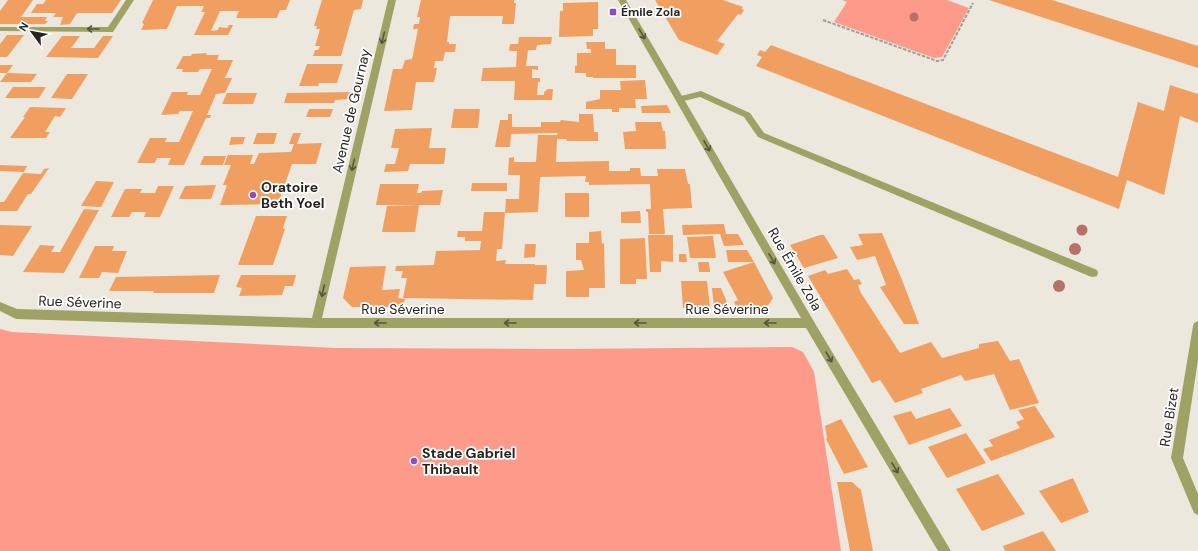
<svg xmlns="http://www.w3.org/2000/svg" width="1198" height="551" font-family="'DM Sans',sans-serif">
<rect width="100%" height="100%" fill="#ede8dd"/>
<!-- green -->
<path fill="#fd9a89" d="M842,0H947L969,8L942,57L934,58L834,22L847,2Z
M0,329L12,332L336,348L564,349L792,347L803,352L814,372L841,551H0Z"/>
<!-- building -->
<path fill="#f09f61" d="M8,0H33L21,17H47L45,21H48L45,24H0V11Z
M46,0H121L112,13H77L70,24L60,25L63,17H53L56,13H31L37,4H43Z
M153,0H290L286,10H280L277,18H236L239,11H220L211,31L218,30L219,27L227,28L229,25H233L228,35H194L205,12H201L204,6H177L167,29L141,30L144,24L142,23Z
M322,0H363L361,9L354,10L341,56H313L315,50H318L320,46H315L320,29H316L317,26H314Z
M421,0H514V3H516L514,24H502L503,16H450L447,42H449V44H456L455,52H445L443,61H435L434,68H437L434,82H416L412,110L384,111L393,69H402L405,60L412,59L418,29H413L414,24H419L420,17H417Z
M655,0H723L743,7L742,9L744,10L741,15L738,14L717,41L725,44L717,55L679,40Z
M989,0H1052L1198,46V68Z
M598,2V29H593V36L559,37L560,11H563V3Z
M7,35H24L7,57H0V44Z
M62,36H80L71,48H94L103,36H113L98,58L46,57Z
M519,37H552L551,44L537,45L536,50H528L526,66H538V70L532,69V78H540V82H538L537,95H544V92L548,89H553L552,100H514L515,81H481L483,68L516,67L517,51H509L510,44H518Z
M586,42H605V49H616V65H636V78H593V77H586V73H575V66H577V53H591V49H587Z
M771,45L1118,177L1138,102L1164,111L1170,85L1198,94V123L1180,116L1164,195L1127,180L1119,209L756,66L762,57L757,55L760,50L765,52Z
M207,53L206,55H219L217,60H233L225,78H232L225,93L216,94L207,115H211L210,118H206L184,165H168L171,158H157L155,163H137L150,138H167L165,142H179L193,111H180L178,114L161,115L172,92H188L187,95H200L212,69H200L198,72H182L183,69H176L183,56H191L192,54Z
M307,64H343L337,83H319L318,86H299Z
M0,65H13L7,73H0Z
M7,73L37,74L31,82H0Z
M67,74H88L72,99L51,98Z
M645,80L647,99H635L636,108H619V112H612V109H586V102L600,99V90H621L620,81Z
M13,87H46L39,98H5Z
M353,92L351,99L335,100L334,103H284L287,93Z
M227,93H257L253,104H222Z
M667,105L671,113H642L641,106Z
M30,107L66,108L60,117L55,116L45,132H50L46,138H10L25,117H23Z
M309,109H333L330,117H306Z
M454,109H480L478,128H451Z
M508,114H512V127H541V122H560L561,120L579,122V114H593L594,132H598V141H566L567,139H557L556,162L609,161V171H630V168H640L641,176H658L657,169H685L688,184H690L692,208L663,209L665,234H649L648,212H646V209H651L650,184L589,185V182H585L586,176L540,177L538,212L505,213L506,199H519L520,175H508L509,158L514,157V162H536L538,135H557L558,133L511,134L510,147H495L500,120H508Z
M635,122H661L663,131H665L666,149H625L623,132L636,131Z
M432,128L429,148H446L444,164H410L408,171L384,172L386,164H395L399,148H391L395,129Z
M257,133H277L274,144H253Z
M293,133H301L297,144L322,143L316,164H292L278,204L220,205L227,185H223L231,165H224L228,155H253L250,164H254L259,153L291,152L294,144H289Z
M231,137H245L243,144L229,145Z
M204,156H226L223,165H200Z
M0,165L27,166L24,172L0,171Z
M49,168L31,194H28L17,211H0V202H4L23,173L41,174L44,169Z
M96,181L114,182L101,207L81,206Z
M472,183H507V191H471Z
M380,184H419L417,193H421L422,191L443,190L440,205H376Z
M216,185L211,199H179L185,186Z
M158,186H174L160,217H144L146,212H132L129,217H111L125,189H142L140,193H155Z
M565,193H589V217H565Z
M419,205L415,232H382L387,206Z
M84,209L99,210L64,273L23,272L40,245L55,246L51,252H60Z
M640,211L641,223H621V212Z
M484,212H505L502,249H497L496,261L506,260L505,264H535V265H547L546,284H534L533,300L403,298L407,278H401L403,271H395L396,266L434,265L436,251L480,250L481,241H465V237H457L458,231H482Z
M256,216H287L283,228L285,229L273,265H238Z
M724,224L726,234H738L744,245L724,246L720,234L683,235L682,225Z
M0,225L32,226L13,256L0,255Z
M601,231L602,244L604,243L605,288H589V297H566V271L584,270L581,260H576V243H589V232Z
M882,233L902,280L919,324H904L880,287L886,285L875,256L857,260L850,247L863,245L858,234Z
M648,235H673V262L661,261V272H650Z
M820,235H824L838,258L804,268L790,245Z
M713,236L716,258H690L687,237Z
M645,238L647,279H636V284H620V239Z
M525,244H536L535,257L524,258Z
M95,246H114L112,251H127L118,273L102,272L99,278H79Z
M726,250H747L754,262L773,298L767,307H736L734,302L738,300L723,272L754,262H728Z
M679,254H686L687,262H679Z
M698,262H709L710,272H699Z
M386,266L382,290L400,289L398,298L405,299L403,307H352L343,298L350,267Z
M847,269L854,280L859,279L862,284L858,285L861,293L900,353L931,342L942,358L979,348V344L998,341L1010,361L1019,359L1039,403L1010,410L994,374L965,381L961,375L921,389L923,393L895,403L880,380L872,383L808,276L825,270L828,274Z
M220,275L214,293H153L154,291H109L116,277Z
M241,275H296L293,286H285L282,295L239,296L242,288L236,287Z
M681,281H707L710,308H683Z
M712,288H721L729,307H714Z
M1035,406L1055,437L991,461L983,449L993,446L989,440L1020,428L1016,422L1024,419L1018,410Z
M950,408L962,426L909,445L893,416L911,411L916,419Z
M841,419L868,467L844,474L826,439L827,438L825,426Z
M966,433L986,463L947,478L928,447Z
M998,474L1025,514L982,531L956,489Z
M1073,478L1089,512L1061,523L1039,491Z
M837,482H852L861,490L873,551H850Z
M1043,531L1056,551H1005L1003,546Z"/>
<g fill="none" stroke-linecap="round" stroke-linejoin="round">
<!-- path -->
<path stroke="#a29e96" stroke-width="2" stroke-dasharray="3.5 1.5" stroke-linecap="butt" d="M823,20L937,61L943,60L973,3"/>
<!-- lane -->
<path fill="#9fa264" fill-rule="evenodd" d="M701,91L750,113L764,133L1097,270L1098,273L1097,276L1093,277L1089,276L758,137L744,117L700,97L680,102L676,99L677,97Z"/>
<!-- street -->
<path fill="#9fa264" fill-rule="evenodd" d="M126,0H134L113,32H110L0,31V27H108Z
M388,0H396L322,318H801L618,0H626L813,320L951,551H938L806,328H316L16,319L0,311V302L17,309L312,318Z
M1198,321V360L1183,458L1198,494V515L1194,513L1171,458L1193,326L1194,323Z"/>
</g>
<!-- trees -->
<g fill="#b67266">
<circle cx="914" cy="17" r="4.5"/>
<circle cx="1082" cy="230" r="5.5"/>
<circle cx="1075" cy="249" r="6"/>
<circle cx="1059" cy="286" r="6"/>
</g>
<!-- one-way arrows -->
<defs><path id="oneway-shaft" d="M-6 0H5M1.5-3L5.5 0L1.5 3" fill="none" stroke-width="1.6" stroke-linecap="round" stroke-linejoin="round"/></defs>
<g stroke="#56563b">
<use href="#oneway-shaft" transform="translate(93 29) rotate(-180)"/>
<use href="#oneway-shaft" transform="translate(642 34) rotate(60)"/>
<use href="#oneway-shaft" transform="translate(383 38) rotate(103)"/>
<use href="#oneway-shaft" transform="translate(707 146) rotate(60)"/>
<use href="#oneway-shaft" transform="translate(353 165) rotate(103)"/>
<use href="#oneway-shaft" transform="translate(772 259) rotate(60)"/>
<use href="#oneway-shaft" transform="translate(323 291) rotate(103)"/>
<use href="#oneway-shaft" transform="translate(380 323) rotate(-180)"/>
<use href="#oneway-shaft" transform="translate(510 323) rotate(-180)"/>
<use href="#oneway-shaft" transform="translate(640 323) rotate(-180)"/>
<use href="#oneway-shaft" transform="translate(770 323) rotate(180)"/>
<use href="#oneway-shaft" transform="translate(829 357) rotate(59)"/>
<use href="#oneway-shaft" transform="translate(895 468) rotate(59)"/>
</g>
<!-- markers -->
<g fill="#924abd" stroke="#fff" stroke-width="1.5">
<rect x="609" y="8" width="8" height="8" rx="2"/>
<circle cx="253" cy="195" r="4"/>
<circle cx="414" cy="461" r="4"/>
</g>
<g text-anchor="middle" stroke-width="3.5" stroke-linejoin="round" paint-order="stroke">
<!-- far-poi labels -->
<g font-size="12" font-weight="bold" fill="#262420" stroke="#fff" text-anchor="start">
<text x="621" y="16">Émile Zola</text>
</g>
<!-- street labels -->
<g font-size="14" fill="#262420" stroke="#fff">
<text transform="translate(351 111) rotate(-77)" y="5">Avenue de Gournay</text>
<text transform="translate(795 269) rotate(60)" y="5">Rue Émile Zola</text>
<text transform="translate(80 302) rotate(2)" y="5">Rue Séverine</text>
<text x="403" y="314">Rue Séverine</text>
<text x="727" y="314">Rue Séverine</text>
<text transform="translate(1169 417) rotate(-81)" y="5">Rue Bizet</text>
</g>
<!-- poi labels -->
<g font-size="14" font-weight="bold" fill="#262420" stroke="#fff" text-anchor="start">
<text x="261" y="192">Oratoire<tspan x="261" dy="16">Beth Yoel</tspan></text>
<text x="422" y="458">Stade Gabriel<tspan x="422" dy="16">Thibault</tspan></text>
</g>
</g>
<!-- north arrow -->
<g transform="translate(32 32) rotate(302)" stroke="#ffffff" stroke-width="3" paint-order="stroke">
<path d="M0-3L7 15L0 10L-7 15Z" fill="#262420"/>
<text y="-6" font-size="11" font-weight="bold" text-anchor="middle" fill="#262420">N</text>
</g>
</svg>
